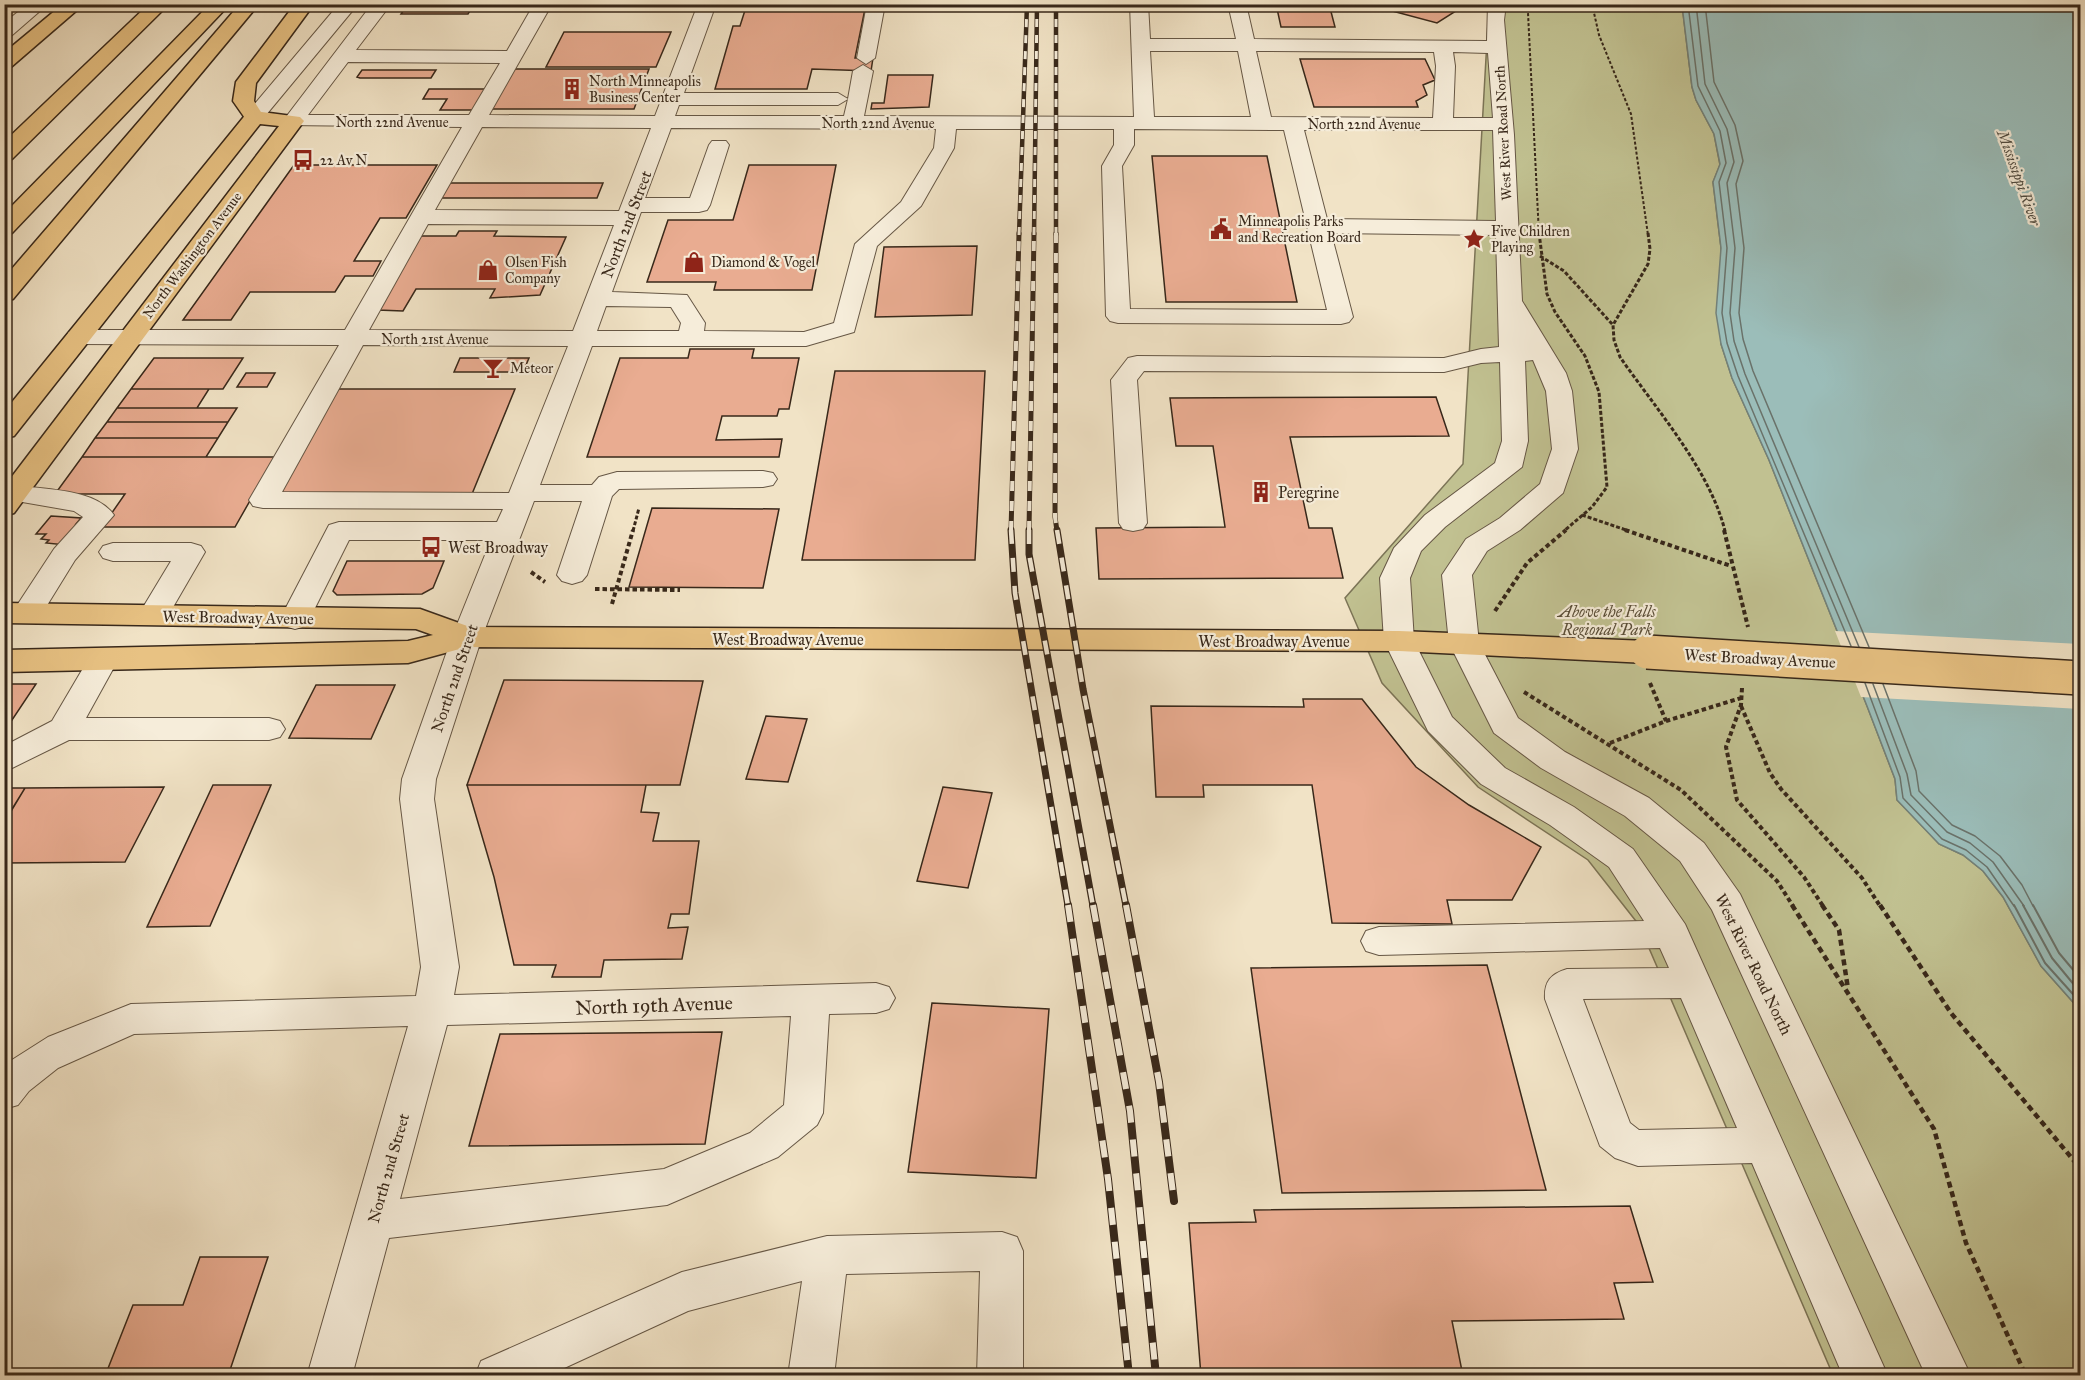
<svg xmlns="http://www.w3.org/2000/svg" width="2085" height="1380" font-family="'IM FELL Great Primer',serif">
<rect width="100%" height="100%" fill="#f1e3c6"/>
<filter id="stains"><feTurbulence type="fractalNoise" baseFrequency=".00333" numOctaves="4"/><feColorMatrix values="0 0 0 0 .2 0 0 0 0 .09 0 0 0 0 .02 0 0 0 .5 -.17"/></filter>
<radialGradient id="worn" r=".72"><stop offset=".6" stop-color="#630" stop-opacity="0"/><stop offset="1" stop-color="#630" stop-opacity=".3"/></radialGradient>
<!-- green -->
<path fill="#c1c191" stroke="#7c7456" stroke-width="1.5" d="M1489,5H1682L1692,87L1696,100L1714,134L1720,165L1713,182L1721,248V344L1732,378L1769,460L1867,706L1895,779L1897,800L1939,844L1963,855L1983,871L2003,897L2041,966L2080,1010V1375H1833L1639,925L1588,860L1478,787L1382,683L1345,598L1463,464Z"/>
<!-- water -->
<path fill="#9bbdb9" stroke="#738179" stroke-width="1.5" d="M1682,5H2080V1010L2041,966L2003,897L1983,871L1963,855L1939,844L1897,800L1895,779L1867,706L1769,460L1732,378L1721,344L1716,313L1721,248L1713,182L1720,164L1714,134L1696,100L1692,87Z"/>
<!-- pier -->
<path fill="#f1e3c6" d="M1835,631L2080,644V709L1861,697Z"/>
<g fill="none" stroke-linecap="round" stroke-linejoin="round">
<!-- shore-far1 -->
<path stroke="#6a726a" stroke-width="1.5" d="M1688,4L1698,86L1720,131L1726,163L1719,182L1727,248L1722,313L1727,343L1738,376L1851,646
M1696,4L1705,84L1727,129L1734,162L1727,183L1735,248L1730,313L1734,341L1745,374L1859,647
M1705,4L1714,82L1735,125L1743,161L1736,184L1744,248L1739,313L1743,339L1753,371L1869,647
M1865,683L1900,777L1903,798L1942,839L1966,850L1987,867L2014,906
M1873,684L1907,774L1911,795L1947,832L1970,843L1993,862L2024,906
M1883,684L1916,771L1919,791L1952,825L1975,836L2000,856L2022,885L2033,906"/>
<!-- shore -->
<path stroke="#6a726a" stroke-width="2" d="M2014,905L2045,963L2080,1002
M2023,905L2052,958L2080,992
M2033,905L2059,953L2080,978"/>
</g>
<!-- building -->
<path fill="#e9ac91" stroke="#38281a" stroke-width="1.5" d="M408,4H474L468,14H401Z
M747,4H866L855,58H873L871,71L812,69L807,89H715L733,26H740Z
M1276,4H1329L1335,27H1281Z
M1366,4H1467L1437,23Z
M564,32H671L656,67H546Z
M1300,59H1425L1435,80L1423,85L1427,95L1416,101L1418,107H1314Z
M513,69H649L634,109H491Z
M362,70H436L431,78H360L357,77Z
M888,75H933L929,107L871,109L872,103H884Z
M429,89H487L475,110H440L447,99H423Z
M1152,156H1267L1297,302H1166Z
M294,165H437L406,218H380L354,261H381L373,276H345L335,292H250L231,320H183Z
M749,165H836L812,290H714L716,282H647L668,220H733Z
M450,183H603L597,198H441Z
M459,231H497L494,236L566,237L540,295L490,298L495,289H416L403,311L378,310L420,236H456Z
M977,246L972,315L875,317L884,247Z
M690,349H754L752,358H799L789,409H779L777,416H722L716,440L782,439L779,457H587L620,358H688Z
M154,358H243L223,389H131Z
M460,358H529L523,372H454Z
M835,371H985L975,560H802Z
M246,373H275L267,387H237Z
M131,389H209L197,408H117Z
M336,389H515L472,494H278Z
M1436,397L1449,436L1290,437L1309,528H1332L1343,578L1099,579L1096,528L1225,527L1213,446H1176L1170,398Z
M117,408H237L228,422H107Z
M107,422H228L218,438H95Z
M95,438H218L206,457H82Z
M82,457H275L235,527H102L125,494H55Z
M652,508L779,509L763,588L629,587Z
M51,516L81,518L76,524H84L66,545L46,543L49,540L41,539L46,534H36Z
M347,561H444L433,588L422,594L337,595L333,591Z
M504,680L703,681L680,785H467Z
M4,684H36L4,732Z
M316,685H395L371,739L289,738Z
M1303,699H1362L1416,767L1469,805L1541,847L1512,900H1447L1452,924L1332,923L1312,785H1203L1204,797H1156L1151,706L1304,707Z
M766,716L807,719L788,782L746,779Z
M213,785H271L210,926L147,927Z
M467,785H646L641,812L659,813L653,841H699L689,914H671L668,928L688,927L682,959L604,960L601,977H552L556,965H514L494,877Z
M164,787L125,862L4,863V822L25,788Z
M943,787L992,793L968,888L917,881Z
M4,788H25L10,813H4Z
M1487,965L1546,1190L1282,1193L1251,968Z
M932,1003L1049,1009L1036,1178L908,1172Z
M722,1032L705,1144L469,1146L500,1034Z
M1630,1206L1653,1282L1614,1283L1624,1319L1452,1321L1463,1376H1201L1189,1223L1256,1222L1254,1210Z
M200,1257H268L228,1376H105L133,1305H183Z"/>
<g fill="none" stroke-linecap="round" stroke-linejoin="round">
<defs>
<path id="minor" d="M28,4H48L10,37L4,38V23Z
M339,4H358L261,121H247L244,117L247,113Z
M372,4H391L356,50L507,51L534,4H552L489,115L655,116L698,4H716L684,93H838L848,99L853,71L863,65L873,71L864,116L1134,117L1130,4H1148L1150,39H1236L1228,4H1246L1254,39L1487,41L1488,4H1506L1504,20L1514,135L1522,301L1566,373L1572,391L1578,449L1563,493L1520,530L1487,551L1472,575L1479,643L1518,718L1565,752L1649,798L1704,843L1740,894L1971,1376H1926L1712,910L1680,861L1625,816L1541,768L1494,733L1449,643L1442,575L1466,539L1500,518L1540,484L1552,449L1546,391L1533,360L1525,361L1528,441L1522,467L1445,527L1421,551L1410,578L1414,641L1452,717L1505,768L1574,807L1633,849L1685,924L1888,1376H1843L1752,1163L1638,1166L1615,1158L1600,1146L1545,999C1544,981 1551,974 1567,969L1669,968L1660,948L1379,955L1366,951L1361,941L1366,931L1379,927L1644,921L1609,867L1550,825L1481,784L1428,731L1384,641L1380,578L1394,548L1425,515L1495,463L1502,441L1500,362L1481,363L1444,372L1144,371L1137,380L1147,523L1143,529L1133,531L1123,529L1119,523L1111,380L1128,358L1137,356L1444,358L1481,349L1499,347L1496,235L1331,233L1353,317L1349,322L1341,324L1118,323L1110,321L1106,316L1102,166L1114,145V129H956L954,148L921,206L877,246L854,332L806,346H592L540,485H592L599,477L617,472L763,471L773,473L777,479L773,485L763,487L619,489L612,496L587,575L582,581L572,584L562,581L557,575L582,501H534L482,637L436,779L434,799L459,967L454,995L876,983L889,987L895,998L889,1009L876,1013L829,1014L823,1113L817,1125L778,1157L667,1205L389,1238L352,1376H307L408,1026L134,1034L58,1068L29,1091L18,1105L4,1109V1065L48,1037L131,1004L416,996L421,967L400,799L402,779L452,637L491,540H349L306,626L295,629L284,626L280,619L329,525L339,522H497L503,509L263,508L253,506L249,500L339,345L78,344L69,342L66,337L69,332L78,330H345L462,127L286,125L283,121L286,117ZM1150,51H1238L1251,117H1154ZM1256,51L1434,52L1436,66L1433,118L1271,117ZM1453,52L1488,53L1493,118H1453L1455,66ZM348,62L500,63L469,115H308ZM848,99L844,116H675L679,105H838ZM482,127L651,128L619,211L435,210ZM671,128L936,129L934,148L901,202L855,244L834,323L804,332L704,331L705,323L687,295L612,292L641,212H699L707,210L710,205L729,145L726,141H712L709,145L690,198H645ZM1134,129L1284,130L1327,310L1130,309L1122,166L1134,145ZM1304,130H1493L1496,221L1327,219ZM428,224L614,225L573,331L369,330ZM606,306L671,307L681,323L679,331H597ZM363,345L568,346L509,493L282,492ZM1681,998L1737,1128L1639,1130L1630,1123L1583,999ZM791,1016L784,1105L750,1133L664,1169L400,1199L447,1025Z
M867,4H885L875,58L866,64L857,58Z
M15,485C44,490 95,488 114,515L75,560L38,620L27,623L16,620L12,613L54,549L83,517L74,511L5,499L4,488Z
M113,543H191L201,546L205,552L165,621L154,624L143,621L139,614L171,561H113L103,558L99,552L103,546Z
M103,650L114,653L118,660L86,718H269L280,721L285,729L280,737L269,740H69L4,772V746L52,721L92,653Z
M1002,1232L1017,1237L1023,1251V1376H977L980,1271L846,1274L834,1376H788L802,1281L688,1311L547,1376H475L481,1361L682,1272L827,1236Z"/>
<path id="major" d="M254,111L300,117L304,121L14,513L4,516V487L279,126L260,124L14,436L4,438V412L247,113Z
M4,603L420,609L470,627L1399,631L1647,641L1658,645L1663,652L1658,659L1647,663L1399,651L467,647L408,663L4,672V650L408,641L433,635L416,629L4,623Z"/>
<path id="highway" d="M63,4H84L11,67L4,69V53Z
M149,4H169L12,159L4,160V142Z
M210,4H230L12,233L4,235V214Z
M240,4H259L13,299L4,301V278Z
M295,4H314L256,83L254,101L264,117L261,121H247L233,101L236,82Z"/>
</defs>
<!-- minor casing -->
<use href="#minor" stroke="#665745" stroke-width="2"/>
<!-- major casing -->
<use href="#major" stroke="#38281a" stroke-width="3"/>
<!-- highway casing -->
<use href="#highway" stroke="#38281a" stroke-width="3"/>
<!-- path-far3 -->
<path stroke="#38281a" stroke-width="2" stroke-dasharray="3 2" stroke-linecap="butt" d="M1532,4L1528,13L1539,235
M1592,4L1599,35L1631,114L1648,235"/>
<!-- path-far2 -->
<path stroke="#38281a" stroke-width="3" stroke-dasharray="4 2" stroke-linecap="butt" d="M1539,233L1547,294L1555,312L1585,356L1599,392L1607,487L1592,507L1564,531
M1648,233L1650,249L1648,264L1613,325L1614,340L1620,357C1656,409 1710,470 1725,531
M1540,256L1564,271L1613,325
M1582,515L1629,531
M633,531L639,508"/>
<!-- path-far1 -->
<path stroke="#38281a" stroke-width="4" stroke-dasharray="4.5 3" stroke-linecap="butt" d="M1625,530L1731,566
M1724,530L1748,627
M531,572L545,582
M595,589L680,590
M612,604L633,530
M1495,611L1527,563L1566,530
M1650,683L1666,721
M1742,688L1741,705L1726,747L1737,800L1804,877L1823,906
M1524,692L1681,790L1777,881L1793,906
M1741,706L1770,773L1781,789L1862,878L1880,906
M1610,743L1666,721L1741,698"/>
<!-- path -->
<path stroke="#38281a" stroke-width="4.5" stroke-dasharray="6 4" stroke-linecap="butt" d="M1792,905L1934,1129L1966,1243L2026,1376
M1822,905L1839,930L1848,989
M1880,905L1951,1013L2080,1168"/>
<!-- minor -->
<use href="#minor" fill="#f6edda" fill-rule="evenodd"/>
<!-- major -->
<use href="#major" fill="#e8c283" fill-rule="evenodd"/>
<!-- highway -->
<use href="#highway" fill="#e8c283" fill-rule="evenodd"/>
<defs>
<path id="rail-far3" d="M1019,235L1027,4
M1034,235L1037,4
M1056,235V4"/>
<path id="rail-far2" d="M1056,233L1055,517L1057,531
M1011,531L1019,233
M1029,531L1034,233"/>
<path id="rail-far1" d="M1011,530L1015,593L1068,906
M1029,530V554L1093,906
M1057,530L1083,689L1126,906"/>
<path id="rail" d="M1068,905L1108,1179L1129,1376
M1093,905L1130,1111L1156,1376
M1126,905L1159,1082L1174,1201"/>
</defs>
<!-- rail-far3 casing -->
<use href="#rail-far3" stroke="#38281a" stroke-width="4.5"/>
<!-- rail-far2 casing -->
<use href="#rail-far2" stroke="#38281a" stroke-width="5"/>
<!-- rail-far1 casing -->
<use href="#rail-far1" stroke="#38281a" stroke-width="7"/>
<!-- rail casing -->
<use href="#rail" stroke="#38281a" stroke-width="8"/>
<!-- rail-far3 -->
<use href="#rail-far3" stroke="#f6edda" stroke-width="3" stroke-dasharray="8" stroke-linecap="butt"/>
<!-- rail-far2 -->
<use href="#rail-far2" stroke="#f6edda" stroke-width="4" stroke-dasharray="10" stroke-linecap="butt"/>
<!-- rail-far1 -->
<use href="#rail-far1" stroke="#f6edda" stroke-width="4.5" stroke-dasharray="14" stroke-linecap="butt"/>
<!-- rail -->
<use href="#rail" stroke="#f6edda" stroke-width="6" stroke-dasharray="17" stroke-linecap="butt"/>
<defs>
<path id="major-bridge" d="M1647,652L2080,678"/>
</defs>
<!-- major-bridge casing -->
<use href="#major-bridge" stroke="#38281a" stroke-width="36" stroke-linecap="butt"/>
<!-- major-bridge -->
<use href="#major-bridge" stroke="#e8c283" stroke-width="33"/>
</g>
<!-- icons -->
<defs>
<symbol id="building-bare" viewBox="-9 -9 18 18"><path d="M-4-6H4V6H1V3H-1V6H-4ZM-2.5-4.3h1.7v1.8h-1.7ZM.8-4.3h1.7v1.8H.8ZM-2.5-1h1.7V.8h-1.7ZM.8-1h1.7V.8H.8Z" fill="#8f2418" stroke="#f6edda" stroke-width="2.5" paint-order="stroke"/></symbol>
<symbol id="bus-bare" viewBox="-9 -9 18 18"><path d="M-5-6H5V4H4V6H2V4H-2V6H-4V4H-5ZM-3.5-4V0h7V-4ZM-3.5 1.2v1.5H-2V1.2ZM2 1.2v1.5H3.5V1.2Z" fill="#8f2418" stroke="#f6edda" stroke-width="2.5" paint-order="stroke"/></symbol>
<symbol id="civic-bare" viewBox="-9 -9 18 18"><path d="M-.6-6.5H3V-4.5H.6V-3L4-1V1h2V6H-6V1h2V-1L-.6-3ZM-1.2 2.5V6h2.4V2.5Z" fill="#8f2418" stroke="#f6edda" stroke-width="2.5" paint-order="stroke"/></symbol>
<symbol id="sight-bare" viewBox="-9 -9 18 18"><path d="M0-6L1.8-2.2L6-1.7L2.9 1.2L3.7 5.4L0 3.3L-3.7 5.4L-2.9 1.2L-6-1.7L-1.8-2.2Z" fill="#8f2418" stroke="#f6edda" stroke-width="2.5" paint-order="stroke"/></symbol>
<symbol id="shop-bare" viewBox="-9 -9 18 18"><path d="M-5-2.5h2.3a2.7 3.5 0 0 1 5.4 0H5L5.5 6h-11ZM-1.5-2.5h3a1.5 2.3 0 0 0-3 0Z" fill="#8f2418" stroke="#f6edda" stroke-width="2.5" paint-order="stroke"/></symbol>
<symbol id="bar-bare" viewBox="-9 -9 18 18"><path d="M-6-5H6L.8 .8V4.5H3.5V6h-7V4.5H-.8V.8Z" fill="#8f2418" stroke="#f6edda" stroke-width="2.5" paint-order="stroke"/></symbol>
</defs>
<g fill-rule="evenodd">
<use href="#building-bare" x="557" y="74" width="30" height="30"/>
<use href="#bus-bare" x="288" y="145" width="30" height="30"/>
<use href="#civic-bare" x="1206" y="214" width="30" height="30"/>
<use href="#sight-bare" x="1459" y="224" width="30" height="30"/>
<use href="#shop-bare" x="679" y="247" width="30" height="30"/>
<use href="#shop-bare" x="473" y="255" width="30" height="30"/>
<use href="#bar-bare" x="478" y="353" width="30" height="30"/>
<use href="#building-bare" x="1246" y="477" width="30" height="30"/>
<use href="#bus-bare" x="416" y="532" width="30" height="30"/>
</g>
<g text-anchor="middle" stroke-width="4.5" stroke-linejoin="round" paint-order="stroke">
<!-- far-poi labels -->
<g font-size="14" fill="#38281a" stroke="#f6edda" text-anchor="start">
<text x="589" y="86">North Minneapolis<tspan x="589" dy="16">Business Center</tspan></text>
<text x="320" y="165">22 Av N</text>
<text x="1238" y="226">Minneapolis Parks<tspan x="1238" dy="16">and Recreation Board</tspan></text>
<text x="1491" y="236">Five Children<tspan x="1491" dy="16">Playing</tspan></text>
<text x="505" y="267">Olsen Fish<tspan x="505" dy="16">Company</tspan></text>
<text x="711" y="267">Diamond &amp; Vogel</text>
<text x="510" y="373">Meteor</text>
</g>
<!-- far-street labels -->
<g font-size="14" fill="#38281a" stroke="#f6edda">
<text x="392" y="127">North 22nd Avenue</text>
<text x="878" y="128">North 22nd Avenue</text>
<text x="1364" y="129">North 22nd Avenue</text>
<text transform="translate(1503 133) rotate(-93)" y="5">West River Road North</text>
<text transform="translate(192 255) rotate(-53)" y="5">North Washington Avenue</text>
<text x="435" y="344">North 21st Avenue</text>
</g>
<!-- far-water labels -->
<g font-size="15" font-style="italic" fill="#514d42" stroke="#f6edda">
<text transform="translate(2019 178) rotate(70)" y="5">Mississippi River</text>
</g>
<!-- street labels -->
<g font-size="16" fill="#38281a" stroke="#f6edda">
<text transform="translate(626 224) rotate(-69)" y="6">North 2nd Street</text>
<text transform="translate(238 617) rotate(1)" y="6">West Broadway Avenue</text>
<text x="788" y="645">West Broadway Avenue</text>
<text x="1274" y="647">West Broadway Avenue</text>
<text transform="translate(1760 658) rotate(3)" y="6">West Broadway Avenue</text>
<text transform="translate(454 678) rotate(-71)" y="6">North 2nd Street</text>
<text transform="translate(1754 964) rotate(64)" y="6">West River Road North</text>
<text transform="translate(388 1168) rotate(-74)" y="6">North 2nd Street</text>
</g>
<!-- poi labels -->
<g font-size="16" fill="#38281a" stroke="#f6edda" text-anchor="start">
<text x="1278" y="498">Peregrine</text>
<text x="448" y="553">West Broadway</text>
</g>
<!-- park labels -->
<g font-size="16" font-style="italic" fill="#5a4e38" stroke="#f6edda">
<text x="1607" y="617">Above the Falls<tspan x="1607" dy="18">Regional Park</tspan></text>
</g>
<!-- near-street labels -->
<g font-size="20" fill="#38281a" stroke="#f6edda">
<text transform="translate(654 1005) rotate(-2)" y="7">North 19th Avenue</text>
</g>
</g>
<!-- margin -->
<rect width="2085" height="1380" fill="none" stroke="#f1e3c6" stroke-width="24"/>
<rect x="6" y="6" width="2073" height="1368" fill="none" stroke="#38281a" stroke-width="3"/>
<rect x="12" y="12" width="2061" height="1356" fill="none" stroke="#38281a" stroke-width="1.5"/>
<rect width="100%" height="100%" filter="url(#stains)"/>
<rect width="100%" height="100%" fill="url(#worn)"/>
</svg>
